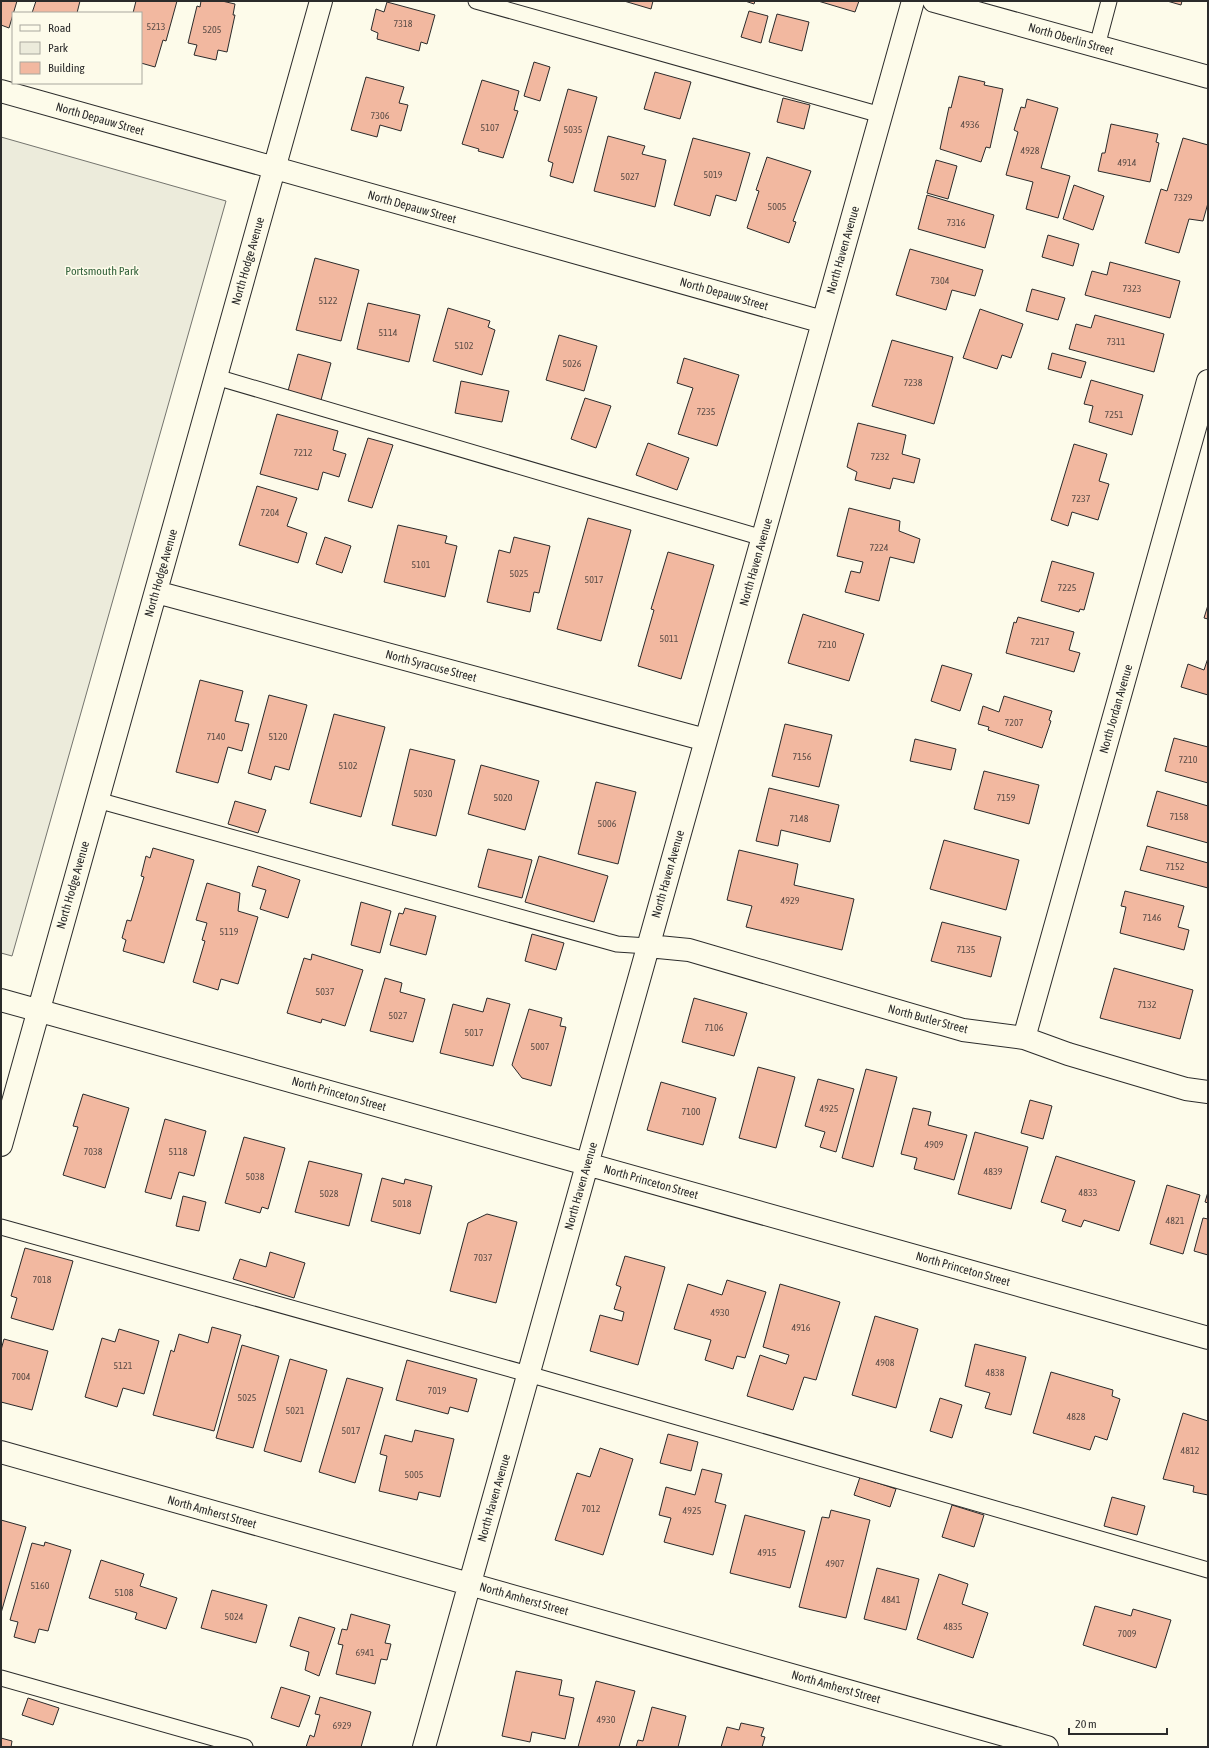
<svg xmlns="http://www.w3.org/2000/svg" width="1209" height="1748" font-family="'Asap Condensed',sans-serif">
<rect width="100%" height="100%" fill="#fdfbea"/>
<!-- green -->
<path fill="#ecebdb" stroke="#74746e" d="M1,137L226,201L12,956L1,953Z"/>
<!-- building -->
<path fill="#f2b8a0" stroke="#2b2b2b" d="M1,1H17L9,28L1,25Z
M36,1H80L77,13H32Z
M136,1H177L166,41L163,40L155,67L141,63V13H133Z
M201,1H222L235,4L233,15H235L227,52L218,50L216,60L194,55L197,45L188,43L197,6L200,7Z
M624,1H653L651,9Z
M745,1H755L754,4Z
M818,1H859L855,12Z
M1167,1H1182L1181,5Z
M387,2L435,15L427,44L421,42L419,51L377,39L378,33L371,30L376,9L384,12Z
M749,11L768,16L761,43L741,37Z
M777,14L809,22L802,51L769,42Z
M534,62L550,67L540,101L524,96Z
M655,72L691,82L680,119L644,109Z
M959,76L985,82L984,85L1003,89L990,148L986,147L981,162L940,149L949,107L951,108Z
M366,77L404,87L399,103L408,105L401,131L380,125L377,137L351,130Z
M482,80L519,91L514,110L518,111L503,158L478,151L479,149L462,144Z
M568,89L597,97L573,183L550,176L553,163L548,161Z
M783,98L810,105L804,129L777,122Z
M1027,99L1058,108L1041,168L1070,176L1058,218L1026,209L1033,182L1006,175L1018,132L1014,130L1021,107L1025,108Z
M1111,124L1158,134L1156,142L1159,143L1150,182L1098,171L1102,153H1105Z
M608,136L645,146L642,154L666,160L655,207L594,191Z
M693,138L750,153L736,201L716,195L710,216L674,205Z
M1183,138L1208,145V203L1203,221L1189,219L1179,253L1145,243L1161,189L1167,191Z
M767,157L811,171L793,221L796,222L789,243L747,228L759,191L756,190Z
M936,160L957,166L948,199L927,193Z
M1074,185L1104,196L1093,230L1063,219Z
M927,195L994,215L985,248L918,229Z
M1048,235L1079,244L1073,266L1042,257Z
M910,249L983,270L975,296L952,290L946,310L896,295Z
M315,258L359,270L341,341L296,330Z
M1110,262L1180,281L1170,318L1085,295L1092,271L1107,275Z
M1032,289L1065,298L1058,320L1026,311Z
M368,303L420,315L409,362L357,349Z
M448,308L490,321L488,327L495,330L482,375L433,361Z
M980,309L1023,324L1011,358L1002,355L997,369L963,358Z
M1095,315L1164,334L1154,372L1069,349L1076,324L1091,328Z
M559,335L597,346L584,391L546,380Z
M892,340L953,357L934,424L872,406Z
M1052,353L1086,362L1081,378L1048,369Z
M298,354L331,363L321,400L288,391Z
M684,358L739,375L717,446L678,434L693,388L677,383Z
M1091,380L1143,395L1132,435L1089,422L1093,406L1084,404Z
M461,381L509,391L502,422L455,413Z
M585,398L611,406L596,448L571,439Z
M277,414L338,431L333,450L346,454L339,477L323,472L318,490L260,474Z
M858,423L906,435L902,454L920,459L914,483L893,478L890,489L855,480L857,472L847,467Z
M368,438L393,445L372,508L348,501Z
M648,443L689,458L677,490L636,475Z
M1074,444L1107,454L1099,481L1109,484L1098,520L1072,512L1068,526L1051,520Z
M257,486L297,498L287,526L307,533L298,563L239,545Z
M849,508L900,521L899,531L920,539L914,563L890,557L879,601L845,592L851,571L860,573L863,562L837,556Z
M588,518L631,530L601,641L557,629Z
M398,525L447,536L445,543L457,546L445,597L384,582Z
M325,537L351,546L342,573L316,564Z
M514,537L550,546L539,593L534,592L530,612L487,602L499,550L510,553Z
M668,552L714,565L681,679L638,666L654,610L651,609Z
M1052,561L1094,573L1084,610L1080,609L1079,612L1041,601Z
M1208,605V619L1204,618Z
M803,614L864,634L849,681L788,663Z
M1018,617L1074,632L1069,650L1080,653L1074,672L1006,653L1014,622L1016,623Z
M1208,658V695L1181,687L1188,664L1204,670Z
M942,665L972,674L960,711L931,701Z
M200,680L243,691L235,721L249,724L242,751L228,747L218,783L176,772Z
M269,695L307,705L289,770L275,766L271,780L248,773Z
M1004,696L1052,711L1049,720L1051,721L1042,748L988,730L989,727L978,724L983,706L999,712Z
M334,714L385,727L361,817L310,803Z
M785,724L832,735L819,787L772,776Z
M1174,738L1208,747V783L1165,771Z
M915,739L956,749L951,770L910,761Z
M410,749L455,760L436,836L392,825Z
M481,765L539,781L525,830L468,814Z
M984,771L1039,785L1029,824L974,809Z
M596,782L636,792L618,864L578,854Z
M769,788L839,805L830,842L781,830L778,846L756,841Z
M1157,791L1208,806V843L1147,826Z
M235,801L266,810L258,833L228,824Z
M944,840L1019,860L1006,910L930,889Z
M1147,846L1208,863V888L1140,870Z
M153,848L194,860L164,963L123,951L126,940L122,938L127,920L131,921L144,877L141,876L146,856L150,858Z
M488,849L532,860L522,898L478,887Z
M739,850L798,864L794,885L854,899L842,950L746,927L752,906L727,900Z
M539,856L608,876L594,922L525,902Z
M258,866L300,880L288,918L260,909L266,890L252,886Z
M207,883L240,893L238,911L258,917L238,984L221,979L218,990L193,982L205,941L202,940L207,923L196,920Z
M1125,891L1184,906L1178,927L1189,930L1184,950L1120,933L1126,907L1121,906Z
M361,902L391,911L380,953L351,945Z
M405,908L436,916L426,955L390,945L399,913L403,914Z
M942,922L1001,937L991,977L931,961Z
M532,934L564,943L556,970L525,961Z
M312,954L363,970L345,1026L322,1019L321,1023L287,1013L304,958L311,960Z
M1114,968L1193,990L1180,1039L1100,1018Z
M385,978L402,983L400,992L425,999L413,1042L370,1031Z
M487,998L510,1004L493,1066L440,1053L453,1004L483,1012Z
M694,998L747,1013L734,1056L682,1042Z
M529,1009L562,1018L560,1026L566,1027L551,1086L522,1078L512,1065Z
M758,1067L795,1077L776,1148L739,1138Z
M866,1069L897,1077L873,1167L842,1158Z
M818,1079L854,1089L836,1152L820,1147L825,1132L805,1126Z
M661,1082L716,1098L703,1145L647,1130Z
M83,1094L129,1108L105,1188L63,1175L78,1127L73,1126Z
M1030,1100L1052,1106L1043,1139L1021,1133Z
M913,1108L931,1112L928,1125L967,1135L954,1180L914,1169L917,1158L901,1154Z
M165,1119L206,1131L194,1176L179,1172L171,1199L145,1192Z
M975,1132L1028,1147L1011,1209L958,1194Z
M244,1137L285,1148L268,1209L262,1207L260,1213L225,1203Z
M1056,1156L1135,1181L1119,1231L1084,1220L1081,1227L1062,1221L1066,1210L1041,1202Z
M309,1161L362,1174L349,1226L295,1212Z
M382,1178L404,1184L405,1179L432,1186L420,1234L371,1221Z
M1167,1185L1200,1195L1183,1254L1150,1244Z
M1208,1192V1203L1205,1202Z
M183,1196L206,1202L199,1231L176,1226Z
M487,1214L517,1222L496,1303L450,1291L468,1223Z
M1203,1218L1208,1219V1255L1194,1251Z
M25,1248L73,1261L53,1330L11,1318L17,1298L11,1296Z
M270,1252L305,1263L294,1298L233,1279L240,1259L266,1267Z
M625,1256L665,1267L638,1365L590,1351L600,1315L622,1321L624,1312L614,1309L621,1287L616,1285Z
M727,1280L766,1292L745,1358L737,1356L733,1369L705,1360L711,1340L674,1329L688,1284L722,1295Z
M780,1284L840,1302L816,1380L804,1377L793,1410L747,1396L760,1355L786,1364L789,1355L763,1347Z
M875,1316L918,1329L896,1408L852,1395Z
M212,1327L241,1335L214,1431L153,1415L171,1350L174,1352L179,1334L208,1343Z
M119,1329L159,1341L144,1394L123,1388L117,1407L85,1397L102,1338L115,1342Z
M4,1339L48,1351L32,1410L1,1402V1350Z
M975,1344L1026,1357L1011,1415L985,1408L990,1393L965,1386Z
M242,1345L279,1356L253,1448L216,1438Z
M290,1359L327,1370L301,1462L264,1451Z
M407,1360L477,1379L468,1412L450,1407L448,1414L396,1400Z
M1051,1372L1113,1390L1112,1396L1120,1399L1107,1440L1095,1436L1090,1450L1033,1433Z
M347,1378L383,1388L355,1483L319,1472Z
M940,1398L962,1405L952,1438L930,1431Z
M1183,1413L1208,1421V1495L1193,1492L1194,1486L1163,1479Z
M415,1430L454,1439L440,1497L419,1492L417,1500L379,1491L387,1456L380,1454L385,1435L412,1442Z
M668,1434L698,1442L691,1471L660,1463Z
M600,1448L633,1459L603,1555L555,1540L577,1473L590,1477Z
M702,1469L722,1474L715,1502L726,1505L713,1555L664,1542L671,1518L659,1515L666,1487L695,1495Z
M860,1477L896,1489L890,1507L854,1495Z
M1112,1497L1145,1506L1137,1535L1104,1526Z
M952,1505L984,1515L974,1547L942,1537Z
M831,1510L870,1520L846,1618L799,1607L822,1517L829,1518Z
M745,1515L805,1531L790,1588L730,1573Z
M1,1520L26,1527L1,1613Z
M45,1542L71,1550L48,1631L39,1629L35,1643L14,1637L18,1622L10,1620L32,1543L44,1546Z
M101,1560L144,1574L140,1586L177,1598L166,1629L135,1619L137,1613L89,1598Z
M877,1568L919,1579L906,1630L864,1619Z
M939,1574L968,1584L962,1604L988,1613L973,1658L917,1639Z
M212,1590L267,1605L256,1643L201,1628Z
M1095,1606L1131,1616L1133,1609L1171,1620L1156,1668L1083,1645Z
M351,1614L390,1625L385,1643L391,1644L387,1660L381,1659L375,1684L336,1674L343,1645L338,1644L342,1629L347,1630Z
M299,1617L335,1628L319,1676L305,1670L309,1652L290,1646Z
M516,1671L562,1680L559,1695L574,1698L565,1739L532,1732L530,1742L502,1736Z
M596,1681L635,1691L619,1747H578Z
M281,1687L310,1696L299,1727L271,1718Z
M320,1697L371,1712L361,1747H306L310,1735L314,1737L320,1715L315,1714Z
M28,1698L59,1708L53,1725L22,1715Z
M652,1707L686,1716L678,1747H636L638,1740L643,1741Z
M741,1723L764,1728L761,1736L765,1737L762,1747H721L727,1727L739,1730Z
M1,1738L12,1741L11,1747H1Z"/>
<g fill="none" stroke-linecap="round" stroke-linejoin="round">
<defs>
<path id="lane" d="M476,1L881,115
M1097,46L1109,1
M216,377L763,538
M97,800L617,944L648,946
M1,1227L528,1374L1208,1570
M1,1678L245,1747"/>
<path id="street" d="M934,1L1208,77
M1,91L823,322
M156,592L706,740
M648,946L689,950L963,1030L1024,1038L1068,1054L1186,1089L1208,1092
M1,1000L1208,1338
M1024,1038L1208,381
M1,1145L321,1
M1,1452L1047,1747
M424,1747L913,1"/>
</defs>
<!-- lane casing -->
<use href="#lane" stroke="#2b2b2b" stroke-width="17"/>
<!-- street casing -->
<use href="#street" stroke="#2b2b2b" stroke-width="24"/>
<!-- lane -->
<use href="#lane" stroke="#fdfbea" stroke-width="15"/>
<!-- street -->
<use href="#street" stroke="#fdfbea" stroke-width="22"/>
</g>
<g text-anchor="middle" stroke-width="3" stroke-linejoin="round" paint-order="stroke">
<!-- number labels -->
<g font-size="10" fill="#5d4e48">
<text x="403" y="27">7318</text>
<text x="156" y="30">5213</text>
<text x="212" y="33">5205</text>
<text x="380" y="119">7306</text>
<text x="970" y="128">4936</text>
<text x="490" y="131">5107</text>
<text x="573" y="133">5035</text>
<text x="1030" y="154">4928</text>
<text x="1127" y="166">4914</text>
<text x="713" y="178">5019</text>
<text x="630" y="180">5027</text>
<text x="1183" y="201">7329</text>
<text x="777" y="210">5005</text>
<text x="956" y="226">7316</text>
<text x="940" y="284">7304</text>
<text x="1132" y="292">7323</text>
<text x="328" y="304">5122</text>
<text x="388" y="336">5114</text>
<text x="1116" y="345">7311</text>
<text x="464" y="349">5102</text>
<text x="572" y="367">5026</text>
<text x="913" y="386">7238</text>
<text x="706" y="415">7235</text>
<text x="1114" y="418">7251</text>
<text x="303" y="456">7212</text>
<text x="880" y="460">7232</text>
<text x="1081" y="502">7237</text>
<text x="270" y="516">7204</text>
<text x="879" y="551">7224</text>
<text x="421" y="568">5101</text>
<text x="519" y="577">5025</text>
<text x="594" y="583">5017</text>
<text x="1067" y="591">7225</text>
<text x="669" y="642">5011</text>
<text x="1040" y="645">7217</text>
<text x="827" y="648">7210</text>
<text x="1014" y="726">7207</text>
<text x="216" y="740">7140</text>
<text x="278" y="740">5120</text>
<text x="802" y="760">7156</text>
<text x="1188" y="763">7210</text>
<text x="348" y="769">5102</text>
<text x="423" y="797">5030</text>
<text x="503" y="801">5020</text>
<text x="1006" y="801">7159</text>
<text x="1179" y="820">7158</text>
<text x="799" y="822">7148</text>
<text x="607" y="827">5006</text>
<text x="1175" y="870">7152</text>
<text x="790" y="904">4929</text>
<text x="1152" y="921">7146</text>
<text x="229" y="935">5119</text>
<text x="966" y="953">7135</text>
<text x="325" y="995">5037</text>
<text x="1147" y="1008">7132</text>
<text x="398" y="1019">5027</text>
<text x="714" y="1031">7106</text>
<text x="474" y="1036">5017</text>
<text x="540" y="1050">5007</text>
<text x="829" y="1112">4925</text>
<text x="691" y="1115">7100</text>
<text x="934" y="1148">4909</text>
<text x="93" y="1155">7038</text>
<text x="178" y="1155">5118</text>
<text x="993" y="1175">4839</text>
<text x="255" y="1180">5038</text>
<text x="1088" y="1196">4833</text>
<text x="329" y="1197">5028</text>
<text x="402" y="1207">5018</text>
<text x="1175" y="1224">4821</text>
<text x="483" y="1261">7037</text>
<text x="42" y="1283">7018</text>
<text x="720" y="1316">4930</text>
<text x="801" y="1331">4916</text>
<text x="885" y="1366">4908</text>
<text x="123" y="1369">5121</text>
<text x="995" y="1376">4838</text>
<text x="21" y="1380">7004</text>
<text x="437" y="1394">7019</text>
<text x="247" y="1401">5025</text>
<text x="295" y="1414">5021</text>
<text x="1076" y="1420">4828</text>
<text x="351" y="1434">5017</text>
<text x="1190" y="1454">4812</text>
<text x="414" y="1478">5005</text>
<text x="591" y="1512">7012</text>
<text x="692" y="1514">4925</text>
<text x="767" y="1556">4915</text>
<text x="835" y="1567">4907</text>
<text x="40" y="1589">5160</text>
<text x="124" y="1596">5108</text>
<text x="891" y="1603">4841</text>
<text x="234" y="1620">5024</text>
<text x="953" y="1630">4835</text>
<text x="1127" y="1637">7009</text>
<text x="365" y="1656">6941</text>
<text x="606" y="1723">4930</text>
<text x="342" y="1729">6929</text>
</g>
<!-- street labels -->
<g font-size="12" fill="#2b2b2b" stroke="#fdfbea">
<text transform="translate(1071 39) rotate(16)" y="4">North Oberlin Street</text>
<text transform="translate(100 119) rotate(16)" y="4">North Depauw Street</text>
<text transform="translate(412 207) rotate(16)" y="4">North Depauw Street</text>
<text transform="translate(843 250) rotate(-74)" y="4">North Haven Avenue</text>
<text transform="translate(248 261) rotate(-74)" y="4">North Hodge Avenue</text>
<text transform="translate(724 294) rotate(16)" y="4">North Depauw Street</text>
<text transform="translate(756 562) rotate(-74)" y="4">North Haven Avenue</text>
<text transform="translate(161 573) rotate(-74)" y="4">North Hodge Avenue</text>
<text transform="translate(431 666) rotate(15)" y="4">North Syracuse Street</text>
<text transform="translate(1116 709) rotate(-74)" y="4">North Jordan Avenue</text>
<text transform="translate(668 874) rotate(-74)" y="4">North Haven Avenue</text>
<text transform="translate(73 885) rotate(-74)" y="4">North Hodge Avenue</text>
<text transform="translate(928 1019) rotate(15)" y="4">North Butler Street</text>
<text transform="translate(339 1094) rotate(16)" y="4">North Princeton Street</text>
<text transform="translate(651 1182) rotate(16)" y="4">North Princeton Street</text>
<text transform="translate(581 1186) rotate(-74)" y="4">North Haven Avenue</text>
<text transform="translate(963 1269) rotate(16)" y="4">North Princeton Street</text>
<text transform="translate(494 1498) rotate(-74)" y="4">North Haven Avenue</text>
<text transform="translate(212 1512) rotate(16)" y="4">North Amherst Street</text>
<text transform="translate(524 1599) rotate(16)" y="4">North Amherst Street</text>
<text transform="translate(836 1687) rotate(16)" y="4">North Amherst Street</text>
</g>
<!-- park labels -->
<g font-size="12" fill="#34623c" stroke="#fdfbea">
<text x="102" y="275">Portsmouth Park</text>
</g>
</g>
<!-- border -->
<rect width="1209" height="1748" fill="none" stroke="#2b2b2b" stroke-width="4"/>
<!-- legend -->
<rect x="12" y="12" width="130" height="72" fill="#fdfbea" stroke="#a9a89e"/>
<rect x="20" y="25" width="20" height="6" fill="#fdfbea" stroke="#a9a89e"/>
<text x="48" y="32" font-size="12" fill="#2b2b2b">Road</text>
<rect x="20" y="42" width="20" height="12" fill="#ecebdb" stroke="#a9a89e"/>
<text x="48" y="52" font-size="12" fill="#2b2b2b">Park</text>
<rect x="20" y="62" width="20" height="12" fill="#f2b8a0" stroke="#a9a89e"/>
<text x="48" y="72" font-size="12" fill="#2b2b2b">Building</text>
<!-- scale -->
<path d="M1069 1728v6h98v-6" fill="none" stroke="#2b2b2b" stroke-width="2"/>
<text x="1075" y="1728" font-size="12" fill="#2b2b2b" stroke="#fdfbea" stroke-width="3" paint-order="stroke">20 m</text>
</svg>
